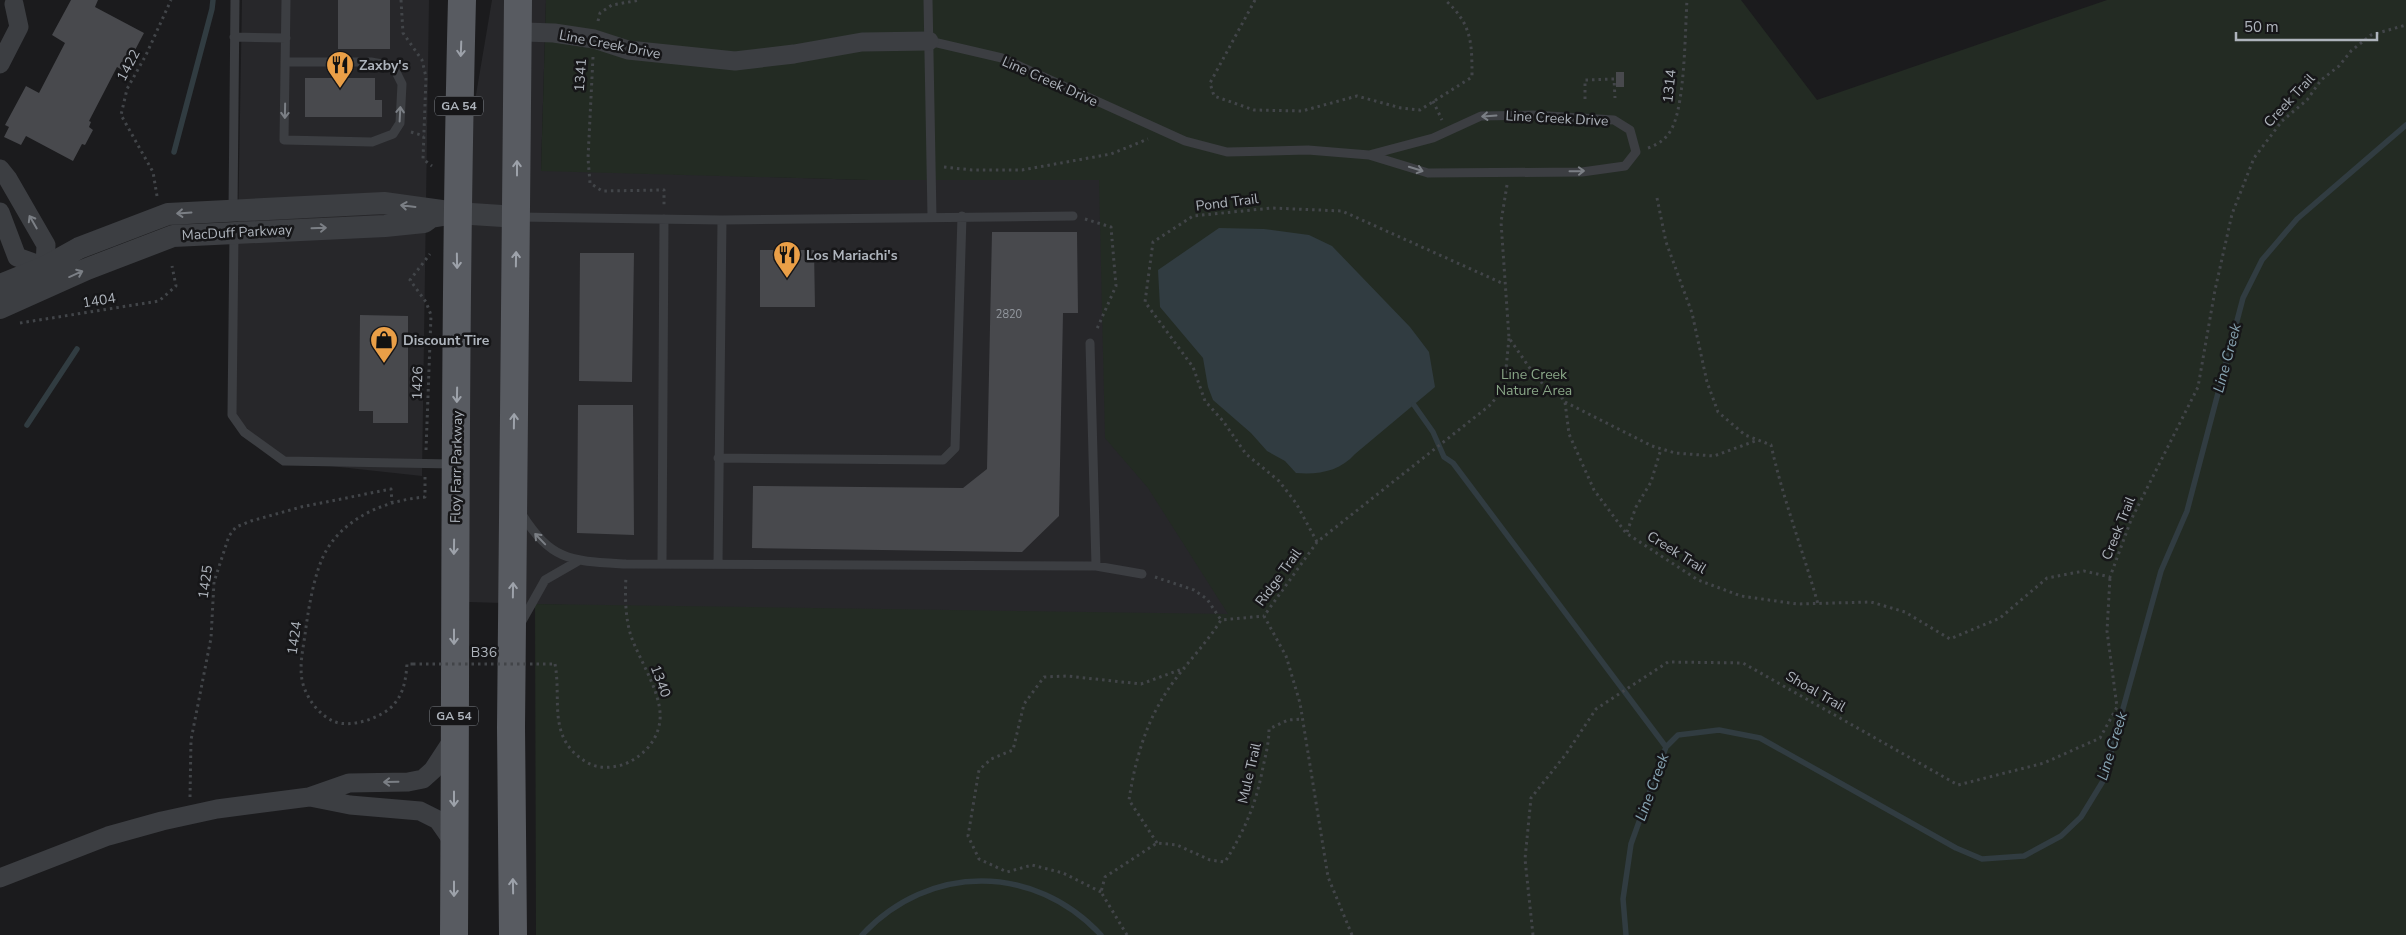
<svg xmlns="http://www.w3.org/2000/svg" width="2406" height="935" font-family="'Nunito Sans',sans-serif">
<rect width="100%" height="100%" fill="#1b1b1d"/>
<!-- built -->
<path fill="#27272a" d="M242,0H429L422,476L284,461L232,415L238,228Z
M492,0H546L541,170L868,180H1099L1241,625L469,602L456,213Z"/>
<!-- green -->
<path fill="#232b23" d="M546,0H1741L1817,100L2107,0H2406V935H536L535,604L1228,614L1148,488L1105,438L1099,180H868L541,171Z"/>
<!-- water -->
<path fill="#313c41" d="M1219,228L1264,229L1309,235L1332,246L1410,327L1429,352L1435,387L1355,454C1340,471 1319,475 1296,473L1285,461L1267,451L1251,433L1213,400L1208,387L1203,358L1160,307L1158,270Z"/>
<g fill="none" stroke-linecap="round" stroke-linejoin="round">
<!-- stream -->
<path stroke="#313c41" stroke-width="5.5" d="M174,152L212,9L213,0
M1414,405L1433,432L1444,457L1453,463L1666,747
M27,425L77,349
M862,935C929,863 1034,863 1101,935
M1626,935L1623,899L1631,844L1666,747L1678,735L1719,730L1760,738L1956,848L1982,859L2024,856L2061,836L2081,817L2103,781L2161,571L2187,511L2243,298L2262,260L2297,219L2406,125"/>
</g>
<!-- building -->
<path fill="#48494d" d="M71,0H98L95,7L144,33L124,71L117,67L89,121L91,122L89,127L93,130L85,145L82,144L73,161L26,136L21,145L4,137L9,127L5,125L26,86L39,93L65,43L52,35Z
M338,0H390V49H338Z
M1616,72H1624V87H1616Z
M305,78H375V100H382V117H305Z
M992,232H1077L1078,313H1063L1059,516L1022,552L752,548L753,486L963,488L987,469Z
M760,250H814L815,307H760Z
M580,253H634L632,382L579,381Z
M360,315L408,316V423H373V411H359Z
M578,405H633L634,535L577,533Z"/>
<g fill="none" stroke-linecap="round" stroke-linejoin="round">
<!-- path -->
<path stroke="#424549" stroke-width="3" stroke-dasharray="2.5 4" stroke-linecap="butt" d="M401,0L403,33L422,60L426,77L423,159L432,166
M1255,0L1210,83L1214,96L1254,110L1302,111L1357,96L1401,108L1420,110L1472,77C1472,43 1472,24 1445,0
M598,21L600,13L612,5L640,0
M593,57L588,158L590,183L602,191L664,190V206
M1585,99V80L1614,79L1615,98
M1433,101L1442,120
M411,132L424,136
M1648,148C1659,144 1668,138 1673,126C1685,99 1685,32 1687,0
M944,167L972,170H1022L1111,154L1148,139
M1507,185L1501,222L1509,338L1538,380L1559,394L1565,402L1569,434L1594,490L1626,533L1698,580L1741,596L1797,604L1871,602L1905,612L1950,639L2000,618L2047,578L2084,571L2110,577L2131,520L2198,387L2215,290L2232,214L2254,158L2282,121L2307,100L2321,80L2339,66L2351,51L2371,35L2406,25
M157,196L153,172L121,115L127,89L146,55L171,0
M1657,198L1666,242L1692,313L1707,382L1718,412L1745,435L1771,445C1783,499 1803,551 1818,604
M1085,219L1111,227L1116,286L1096,331
M20,323L159,301L176,286L172,266
M1565,402L1652,446L1675,453L1714,456L1758,440
M426,450L431,315L426,302L410,280L430,254
M1627,532L1636,507L1651,482L1661,449
M1317,542L1296,503L1279,481L1246,454L1223,421L1205,401L1193,367L1145,302L1153,242L1193,216L1272,208L1342,211L1504,284
M1155,577L1194,590L1207,599L1221,620
M413,664H407C406,678 404,692 395,703C384,718 349,729 333,721C322,716 312,705 307,694C297,676 302,655 305,635C308,611 314,572 326,551C346,516 388,500 425,497V476
M555,664C562,701 546,739 588,763C599,769 613,768 625,764C641,757 655,744 659,726C666,699 640,662 631,636C625,617 625,596 626,576
M190,797L191,740L211,638L214,582L229,536L236,527L251,521L301,507L391,489L392,502
M1157,843L1129,800C1134,767 1143,731 1161,701C1177,672 1203,649 1221,620L1264,616
M1101,892L1063,873L1032,865L1007,872L979,859L968,836L979,770L991,759L1013,750L1024,704L1044,677L1067,676L1141,684L1185,668
M1127,935L1101,892L1105,877L1157,843L1177,845L1210,860L1225,862C1244,831 1255,807 1262,772C1265,757 1269,744 1269,729L1288,720L1302,719
M1352,935L1328,877L1300,703L1286,656L1264,616L1317,542L1489,406L1504,389L1509,338
M1533,935L1525,859L1531,798L1566,754L1596,709L1668,662L1743,663L1958,785L2044,763L2100,738L2117,707L2107,631L2110,577"/>
<!-- service -->
<path stroke="#3c3e42" stroke-width="9" d="M928,0L932,217
M234,37L286,38
M929,41L1002,58L1185,141L1227,152L1308,150L1369,155L1428,173L1582,172L1625,166L1636,152L1630,130L1614,120L1533,115L1481,116L1433,138L1369,155
M285,62H371L393,66L402,84L400,123L393,134L372,142L284,140L286,0
M233,211L235,0
M518,217L722,220L1073,216
M234,234L232,415L244,432L284,461L453,464
M1090,343L1096,566
M718,458L943,460L955,448L962,216
M521,513C552,562 571,561 626,564L1096,566L1142,574
M662,563L664,219
M718,564L722,220
M522,621L545,580L578,561"/>
<!-- minor -->
<path stroke="#3c3e42" stroke-width="19" d="M518,29L525,32L554,33L594,39L628,50L735,61L794,54L862,42L929,41
M0,64L19,27L14,4
M0,169L8,179L46,245L45,267L17,257L0,212
M310,797L350,805L420,811L438,820L454,843
M0,878L108,836L162,821L217,809L309,797L349,783L408,782L423,779L433,770L454,738"/>
<!-- tertiary -->
<path stroke="#3c3e42" stroke-width="22" d="M0,285L45,267L79,248L168,214L384,203L456,213L517,217
M0,308L87,269L173,236L385,226L424,222L431,217L443,215"/>
<!-- primary -->
<path stroke="#585b61" stroke-width="28" d="M454,935C456,623 454,312 462,0
M513,935L511,727L518,0"/>
<!-- path-bridge -->
<path stroke="#424549" stroke-width="3" stroke-dasharray="2.5 4" stroke-linecap="butt" d="M413,664H555"/>
</g>
<!-- one-way arrows -->
<defs><path id="oneway-shaft" d="M-6 0H5M1.5-3L5.5 0L1.5 3" fill="none" stroke-width="1.6" stroke-linecap="round" stroke-linejoin="round" transform="scale(1.25)"/></defs>
<g stroke="#9da2aa">
<use href="#oneway-shaft" transform="translate(461 49) rotate(92)"/>
<use href="#oneway-shaft" transform="translate(517 168) rotate(-90)"/>
<use href="#oneway-shaft" transform="translate(516 259) rotate(-89)"/>
<use href="#oneway-shaft" transform="translate(457 261) rotate(89)"/>
<use href="#oneway-shaft" transform="translate(457 395) rotate(91)"/>
<use href="#oneway-shaft" transform="translate(514 421) rotate(-89)"/>
<use href="#oneway-shaft" transform="translate(454 547) rotate(91)"/>
<use href="#oneway-shaft" transform="translate(513 590) rotate(-89)"/>
<use href="#oneway-shaft" transform="translate(454 637) rotate(90)"/>
<use href="#oneway-shaft" transform="translate(454 799) rotate(90)"/>
<use href="#oneway-shaft" transform="translate(513 886) rotate(-91)"/>
<use href="#oneway-shaft" transform="translate(454 889) rotate(90)"/>
</g>
<g stroke="#7b7f85">
<use href="#oneway-shaft" transform="translate(285 111) rotate(91)"/>
<use href="#oneway-shaft" transform="translate(400 114) rotate(-87)"/>
<use href="#oneway-shaft" transform="translate(1489 116) rotate(176)"/>
<use href="#oneway-shaft" transform="translate(1416 169) rotate(17)"/>
<use href="#oneway-shaft" transform="translate(1577 171) rotate(-1)"/>
<use href="#oneway-shaft" transform="translate(408 206) rotate(-173)"/>
<use href="#oneway-shaft" transform="translate(184 213) rotate(176)"/>
<use href="#oneway-shaft" transform="translate(33 222) rotate(-120)"/>
<use href="#oneway-shaft" transform="translate(319 228) rotate(-2)"/>
<use href="#oneway-shaft" transform="translate(76 274) rotate(-24)"/>
<use href="#oneway-shaft" transform="translate(540 539) rotate(-134)"/>
<use href="#oneway-shaft" transform="translate(391 782) rotate(179)"/>
</g>
<!-- icons -->
<defs>
<symbol id="restaurant-pin" viewBox="-11 -11 22 30"><path d="M0 17L-7.5 6A9.5 9.5 0 1 1 7.5 6Z" fill="#ea9f47" stroke="#161618"/><path d="M-5-6h1v4h1v-4h1v4h1v-4h1v5L-1.5 .5V6h-2V.5L-5-1ZM5-6V6H3V1.5H1.5Q1.5-4 5-6Z" fill="#111"/></symbol>
<symbol id="shop-pin" viewBox="-11 -11 22 30"><path d="M0 17L-7.5 6A9.5 9.5 0 1 1 7.5 6Z" fill="#ea9f47" stroke="#161618"/><path d="M-5-2.5h2.3a2.7 3.5 0 0 1 5.4 0H5L5.5 6h-11ZM-1.5-2.5h3a1.5 2.3 0 0 0-3 0Z" fill="#111"/></symbol>
</defs>
<g fill-rule="evenodd">
<use href="#restaurant-pin" x="324" y="49" width="32" height="43"/>
<use href="#restaurant-pin" x="771" y="239" width="32" height="43"/>
<use href="#shop-pin" x="368" y="324" width="32" height="43"/>
</g>
<g text-anchor="middle" stroke-width="5" stroke-linejoin="round" paint-order="stroke">
<!-- number labels -->
<g font-size="11" fill="#9499a0">
<text x="1009" y="318">2820</text>
</g>
<!-- shield labels -->
<g fill="#161618" stroke="#80858b" stroke-width="1">
<rect x="435" y="96.5" width="48" height="19" rx="4"/>
<rect x="430" y="706.5" width="48" height="19" rx="4"/>
</g>
<g font-size="12" font-weight="bold" fill="#aeb4bc">
<text x="459" y="110">GA 54</text>
<text x="454" y="720">GA 54</text>
</g>
<!-- street labels -->
<g font-size="14" fill="#aeb4bc" stroke="#161618">
<text transform="translate(610 44) rotate(11)" y="5">Line Creek Drive</text>
<text transform="translate(128 65) rotate(-62)" y="5">1422</text>
<text transform="translate(580 75) rotate(-86)" y="5">1341</text>
<text transform="translate(1050 81) rotate(24)" y="5">Line Creek Drive</text>
<text transform="translate(1669 86) rotate(-84)" y="5">1314</text>
<text transform="translate(2289 100) rotate(-47)" y="5">Creek Trail</text>
<text transform="translate(1557 118) rotate(3)" y="5">Line Creek Drive</text>
<text transform="translate(1227 202) rotate(-7)" y="5">Pond Trail</text>
<text transform="translate(237 232) rotate(-3)" y="5">MacDuff Parkway</text>
<text transform="translate(99 300) rotate(-9)" y="5">1404</text>
<text transform="translate(417 383) rotate(-88)" y="5">1426</text>
<text transform="translate(456 467) rotate(-89)" y="5">Floy Farr Parkway</text>
<text transform="translate(2118 528) rotate(-68)" y="5">Creek Trail</text>
<text transform="translate(1677 552) rotate(32)" y="5">Creek Trail</text>
<text transform="translate(1278 577) rotate(-54)" y="5">Ridge Trail</text>
<text transform="translate(205 582) rotate(-82)" y="5">1425</text>
<text transform="translate(294 638) rotate(-82)" y="5">1424</text>
<text x="484" y="657">B36</text>
<text transform="translate(661 681) rotate(70)" y="5">1340</text>
<text transform="translate(1816 691) rotate(30)" y="5">Shoal Trail</text>
<text transform="translate(1249 773) rotate(-77)" y="5">Mule Trail</text>
</g>
<!-- poi labels -->
<g font-size="14" font-weight="bold" fill="#aeb4bc" stroke="#161618" text-anchor="start">
<text x="359" y="70">Zaxby's</text>
<text x="806" y="260">Los Mariachi's</text>
<text x="403" y="345">Discount Tire</text>
</g>
<!-- park labels -->
<g font-size="14" fill="#89a687" stroke="#161618">
<text x="1534" y="379">Line Creek<tspan x="1534" dy="16">Nature Area</tspan></text>
</g>
<!-- water labels -->
<g font-size="15" font-style="italic" fill="#88a5b4" stroke="#161618">
<text transform="translate(2227 358) rotate(-75)" y="5">Line Creek</text>
<text transform="translate(2112 746) rotate(-73)" y="5">Line Creek</text>
<text transform="translate(1652 787) rotate(-70)" y="5">Line Creek</text>
</g>
</g>
<!-- scale -->
<path d="M2236 32v8h141v-8" fill="none" stroke="#aeb4bc" stroke-width="2.5"/>
<text x="2244" y="32" font-size="15" fill="#aeb4bc" stroke="#161618" stroke-width="4" paint-order="stroke">50 m</text>
</svg>
